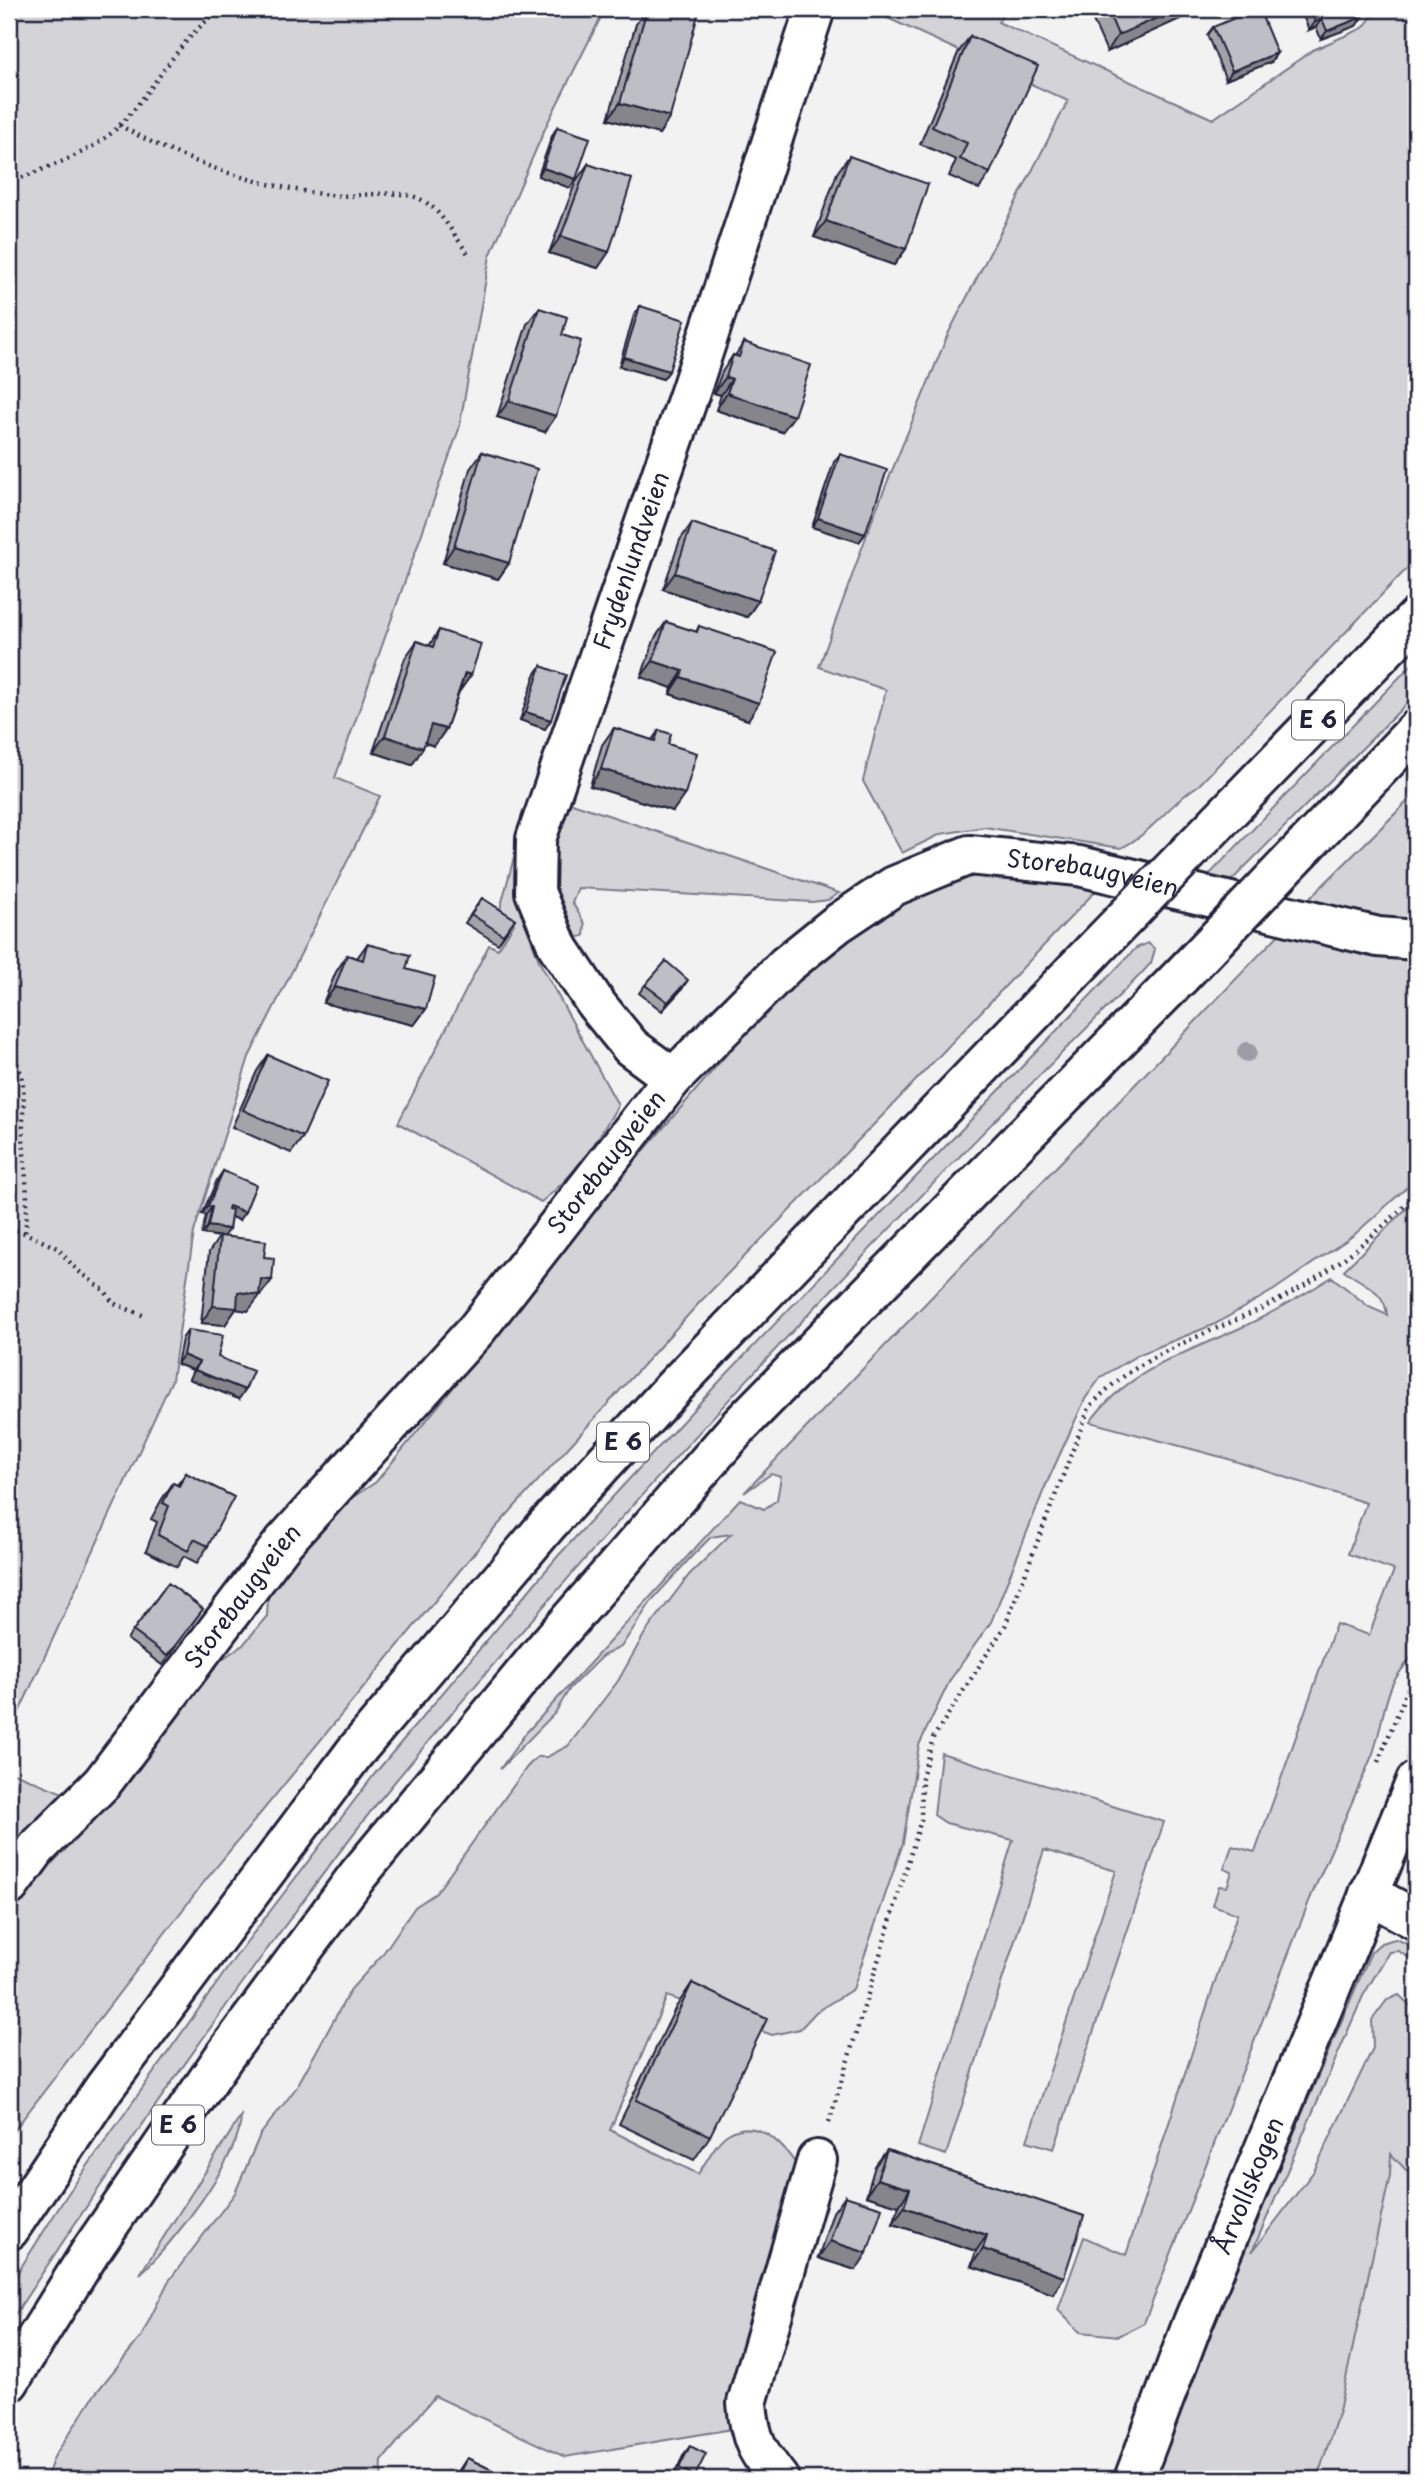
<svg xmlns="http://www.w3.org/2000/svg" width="1425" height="2488" font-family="'Playpen Sans',sans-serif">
<rect width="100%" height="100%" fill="#f2f2f3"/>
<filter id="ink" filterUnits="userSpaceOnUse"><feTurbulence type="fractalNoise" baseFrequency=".0143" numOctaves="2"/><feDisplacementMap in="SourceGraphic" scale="14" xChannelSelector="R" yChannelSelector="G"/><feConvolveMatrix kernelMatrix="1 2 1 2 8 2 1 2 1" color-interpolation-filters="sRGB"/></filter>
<g filter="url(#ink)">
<!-- built -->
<path fill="#e2e2e6" d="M1416,2149V2479H1317L1339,2411L1390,2175L1391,2154Z"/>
<!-- green -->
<path fill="#d3d3d8" stroke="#7a7a8a" stroke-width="2" d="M9,9H605L547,124L490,256L459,429L335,778L380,796L249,1057L194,1232L172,1380L9,1734Z
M868,9H1008L998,22L1213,119L1313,50L1363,28L1378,9H1416V559L1199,785C1168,804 1154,832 1121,848L984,827L941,834L902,853L863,781L886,690L819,667L875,512L948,334L1068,101Z
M1416,660V694L1226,886L1206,878Z
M1416,793V927L1303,905Z
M569,802L839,893L828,900L812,902L578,888L572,902L585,924L584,936L570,939C542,878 548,864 569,802Z
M517,846L524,920L540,963L618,1105C597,1142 575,1176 541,1202L398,1123L489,945L498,949L514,924L499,913Z
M965,868L1104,882L885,1113L700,1302L489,1535L204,1882L9,2137V1909L23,1888L128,1781L213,1665L243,1645L267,1616L268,1597L277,1580L341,1505L376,1482L457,1383L567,1240L782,990L895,901Z
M1283,930L1416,955V1179L1354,1235L1274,1290L1215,1324L1138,1355L1101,1377L1085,1399L1045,1487L991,1622L950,1680L919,1745L903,1843L853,1989L816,2012L800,2029L772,2035L667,1996L610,2130L698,2174C706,2163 716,2141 728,2134C760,2115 787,2149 802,2173L738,2428L565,2457L435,2396L382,2461L381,2479H46L54,2457L95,2394L141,2337L168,2282L235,2193L260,2135L296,2088L351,1989L382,1955L415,1907L436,1893L527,1767L537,1757H547L568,1746L618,1681L645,1633L689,1575L731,1534L711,1537L692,1556L653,1599L621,1647L602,1656L570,1688L555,1713L500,1769L526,1733L740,1499L764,1509L777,1500L781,1477L771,1474L744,1493Z
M1148,943L1155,949L1151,963L1139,976C877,1235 622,1505 388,1790C345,1842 306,1898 265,1952C176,2074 91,2197 9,2324V2286L67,2195L239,1952L377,1771L558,1556L719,1382L1136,948Z
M1416,1199V1648C1410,1662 1399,1670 1392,1685C1382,1709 1381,1732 1372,1756L1310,1899L1144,2323L1119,2336L1080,2332L1058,2310L1084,2237L1126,2255L1237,1914L1213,1905L1219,1886L1227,1887L1232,1872L1224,1869L1232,1846L1255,1852L1336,1624L1369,1635L1394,1570L1348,1554L1366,1503L1225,1458L1090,1422C1127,1371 1183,1354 1238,1329C1271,1314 1302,1296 1332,1277L1369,1307L1387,1315C1385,1289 1361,1284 1344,1270Z
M941,1753L1164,1822L1054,2149L1027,2141L1116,1871L1044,1850L946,2155L918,2146L1013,1840L946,1823L934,1815Z
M9,1771L68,1795L9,1856Z
M1395,1939L1416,1947V1962L1398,1951L1389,1952L1363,1996L1252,2252L1314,2171L1373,2048L1372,2020L1387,2000L1399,1995L1416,2011V2174L1406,2170L1391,2154L1390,2175L1339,2411L1317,2479H1155L1238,2264L1371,1952L1381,1943Z
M241,2116C241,2157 171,2246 140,2274Z"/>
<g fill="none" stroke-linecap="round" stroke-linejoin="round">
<defs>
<g id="minor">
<path id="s1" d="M673,1078L631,1047L596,1004L557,945L535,892L536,839L690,392L815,9"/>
<path id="s2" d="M9,1886L37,1848L102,1783L283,1543L477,1329L673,1078L786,965L837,924L894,886L969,855L1079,866L1378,937L1416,940"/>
<path d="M1369,1894L1416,1920"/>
<path d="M779,2479C757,2451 750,2440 747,2403L817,2160"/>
<path id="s3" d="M1134,2479L1193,2322L1416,1781"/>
</g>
<path id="highway" d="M1219,821L1416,618
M1307,844L1416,730
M9,2230L104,2088L355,1752L547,1525L674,1387L1092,952
M9,2382L89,2254L223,2058L358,1875L548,1645L740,1425L1181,976"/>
</defs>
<!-- minor casing -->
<use href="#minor" stroke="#22223b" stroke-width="44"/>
<!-- highway casing -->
<use href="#highway" stroke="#22223b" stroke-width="44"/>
<!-- path -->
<path stroke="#22223b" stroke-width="4.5" stroke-dasharray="2 5" stroke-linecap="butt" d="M119,125C185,162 255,186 330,195C358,199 394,187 420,199C441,209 455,237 469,255
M9,183C46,167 90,155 119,126C155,90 179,37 222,9
M9,1052C30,1074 22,1107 23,1135C24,1168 30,1199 25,1233
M9,1229L25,1233L57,1248L77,1270L105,1291L113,1303L147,1317
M1378,1762L1416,1669
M829,2122L921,1820L922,1777L933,1738L1005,1626L1089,1408C1138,1350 1221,1332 1286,1296C1336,1269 1376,1234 1416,1195"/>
<!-- minor -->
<use href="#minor" stroke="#fff" stroke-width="38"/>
<!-- highway -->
<use href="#highway" stroke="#fff" stroke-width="38"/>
<defs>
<path id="highway-bridge" d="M1092,952L1219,821
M1181,976L1307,844"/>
</defs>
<!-- highway-bridge casing -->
<use href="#highway-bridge" stroke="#22223b" stroke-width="44" stroke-linecap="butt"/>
<!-- highway-bridge -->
<use href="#highway-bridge" stroke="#fff" stroke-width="38"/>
</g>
<!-- trees -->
<circle fill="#9d9da8" cx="1247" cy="1052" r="10"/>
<!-- wall -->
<path fill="#a3a3aa" stroke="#22223b" stroke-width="2" d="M647,9L670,117L659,134L608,119L636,24Z
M1088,9H1188L1182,18L1107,52Z
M1300,9H1358L1362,17L1356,26L1321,39L1316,27L1309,30Z
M1213,27L1271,62L1226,80L1207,35Z
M970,36L990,173L979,189L949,176L956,160L920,144L958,53Z
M557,127L570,188L538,176L552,136Z
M849,156L906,249L894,265L814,237L837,173Z
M588,164L598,268L549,253L576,181Z
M640,306L669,371L663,379L619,366L634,315Z
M539,308L545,432L497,417L527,324Z
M744,342L782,432L716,410L721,395L714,393L722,372L733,355L735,356Z
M482,452L509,563L498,579L443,563L470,469Z
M840,454L865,534L859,542L812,527L834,462Z
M692,523L758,601L747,617L663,589L680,540Z
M666,622L696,632L699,626L748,720L670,694L672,688L641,677L655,638Z
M439,630L471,675L459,692L446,729L434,746L425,743L412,765L373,752L405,658L417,641L429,646Z
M541,666L545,729L520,720L535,675Z
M614,728L652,740L659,730L668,744L673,811L590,786L602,745Z
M482,898L515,919L498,944L465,923Z
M367,944L406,969L426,1009L414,1025L323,1003L336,972L347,955L357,958Z
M645,985L682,989L662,1011L639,993Z
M268,1055L303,1137L291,1153L232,1127L257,1071Z
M223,1171L239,1220L231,1217L224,1236L260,1296H258L248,1311L236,1309L225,1325L201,1323L209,1252L219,1237L202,1234L206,1215L202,1214L217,1180Z
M188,1330L218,1357L239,1399L189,1379L193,1370L177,1364L182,1339Z
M186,1473L208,1546L197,1563L184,1556L177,1567L146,1551L157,1522L151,1519L162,1499L173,1483L177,1485Z
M168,1583L203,1609L162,1665L127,1639Z
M692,1983L710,2136L694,2160L619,2124L676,2007Z
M887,2150L1084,2216L1053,2294L971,2266L976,2251L893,2224L899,2206L866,2196L875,2166Z
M845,2196L856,2270L818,2258L833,2212Z
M690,2446L695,2476L693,2479H679L673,2477L684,2454Z
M467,2458L511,2479H453Z"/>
<!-- shaded-wall -->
<path fill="#85858b" stroke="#22223b" stroke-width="2" d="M1178,9H1188L1182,18L1107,52L1118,35Z
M1362,17L1356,26L1321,39L1327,31Z
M1322,19L1316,27L1309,30L1315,22Z
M1277,53L1271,62L1226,80L1232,71Z
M620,103L670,117L659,134L608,119Z
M543,168L576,179L570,188L538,176Z
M826,221L906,249L894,265L814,237Z
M561,236L609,252L598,268L549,253Z
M624,357L669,371L663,379L619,366Z
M726,377L732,379L721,395L714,393Z
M727,393L794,416L782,432L716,410Z
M509,401L556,416L545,432L497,417Z
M818,518L865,534L859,542L812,527Z
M454,546L509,563L498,579L443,563Z
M675,573L758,601L747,617L663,589Z
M653,661L683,671L672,688L641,677Z
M465,673L471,675L459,692Z
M681,677L759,703L748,720L670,694Z
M526,712L551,720L545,729L520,720Z
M431,725L446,729L434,746L420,741Z
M385,736L423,748L412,765L373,752Z
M601,769L685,794L673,811L590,786Z
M688,980L682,989L662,1011L668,1002Z
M335,987L426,1009L414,1025L323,1003Z
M208,1206L212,1207L206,1215L202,1214Z
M229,1206L245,1212L239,1220L223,1214Z
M208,1226L229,1229L223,1237L202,1234Z
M261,1279L272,1280L248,1311L236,1309L225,1325L201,1323L213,1306Z
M183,1355L199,1362L193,1370L177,1364Z
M195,1370L245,1390L239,1399L189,1379Z
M877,2179L910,2189L899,2206L866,2196Z
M904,2207L987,2235L976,2251L893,2224Z
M830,2241L867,2253L856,2270L818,2258Z
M983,2249L1064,2277L1053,2294L971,2266Z"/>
<!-- building -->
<path fill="#bebec6" stroke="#22223b" stroke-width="2" d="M647,9H691L699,11L670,117L620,103Z
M1107,9H1178L1118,35Z
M1256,9H1259L1277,53L1232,71L1213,27Z
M1310,9H1358L1362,17L1327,31L1322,19L1315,22Z
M970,36L1038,66L990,173L960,159L967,143L932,127Z
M557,127L590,138L576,179L543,168Z
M849,156L928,184L906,249L826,221Z
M588,164L632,179L609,252L561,236Z
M640,306L685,320L669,371L624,357Z
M539,308L567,317L562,335L581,341L556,416L509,401Z
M744,342L811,365L794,416L727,393L732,379L726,377L733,355L739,357Z
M482,452L537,469L509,563L454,546Z
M840,454L887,470L865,534L818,518Z
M692,523L775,551L758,601L675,573Z
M666,622L697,632L699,626L777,652L759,703L681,677L683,671L653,661Z
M439,630L481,644L471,675L465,673L446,729L431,725L423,748L385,736L417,641L433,647Z
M541,666L566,675L551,720L526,712Z
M614,728L655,741L659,730L671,734L668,744L697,753L685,794L601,769Z
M482,898L515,919L503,935L471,914Z
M367,944L410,955L406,969L435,977L426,1009L335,987L347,955L363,960Z
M666,961L688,980L668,1002L645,985Z
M268,1055L328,1081L303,1137L243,1110Z
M223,1171L256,1185L245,1212L229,1206L228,1209L232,1210L229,1229L208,1226L212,1207L208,1206Z
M220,1236L266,1241L264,1257L274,1258L272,1280L261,1279L259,1295L238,1292L237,1308L213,1306Z
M188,1330L223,1335L218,1357L253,1371L245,1390L195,1370L199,1362L183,1355Z
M186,1473L234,1497L208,1546L194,1539L188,1551L158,1535L169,1506L163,1503L173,1483L179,1486Z
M168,1583L203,1609L167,1656L133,1631Z
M692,1983L767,2019L710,2136L636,2100Z
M887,2150L1084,2216L1064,2277L983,2249L987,2235L904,2207L910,2189L877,2179Z
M845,2196L882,2208L867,2253L830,2241Z
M690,2446L706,2454L695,2476L679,2468Z
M467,2458L511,2479H456Z
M898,2470L931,2479H895Z"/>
</g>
<g text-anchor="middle" stroke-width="5" stroke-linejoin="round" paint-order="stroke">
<!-- shield labels -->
<g fill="#fff" stroke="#646476" stroke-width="2">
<rect x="1292" y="700.5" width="52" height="39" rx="5"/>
<rect x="597" y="1422.5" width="52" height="39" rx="5"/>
<rect x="152" y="2105.5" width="52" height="39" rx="5"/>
</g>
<g font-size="23" font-weight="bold" fill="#22223b">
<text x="1318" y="728">E 6</text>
<text x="623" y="1450">E 6</text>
<text x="178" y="2133">E 6</text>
</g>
<!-- street labels -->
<g font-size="24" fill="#22223b" stroke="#fff">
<text dy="8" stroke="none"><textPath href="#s1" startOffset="583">Frydenlundveien</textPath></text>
<text dy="8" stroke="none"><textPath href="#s2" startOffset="1547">Storebaugveien</textPath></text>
<text dy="8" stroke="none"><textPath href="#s2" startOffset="940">Storebaugveien</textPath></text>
<text dy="8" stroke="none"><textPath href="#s2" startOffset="373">Storebaugveien</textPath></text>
<text dy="8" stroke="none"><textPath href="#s3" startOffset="315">Årvollskogen</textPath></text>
</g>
</g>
<!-- margin -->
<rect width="1425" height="2488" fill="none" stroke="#fff" stroke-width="35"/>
<rect x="18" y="18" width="1390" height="2453" fill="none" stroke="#22223b" stroke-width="2.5" filter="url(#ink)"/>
</svg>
